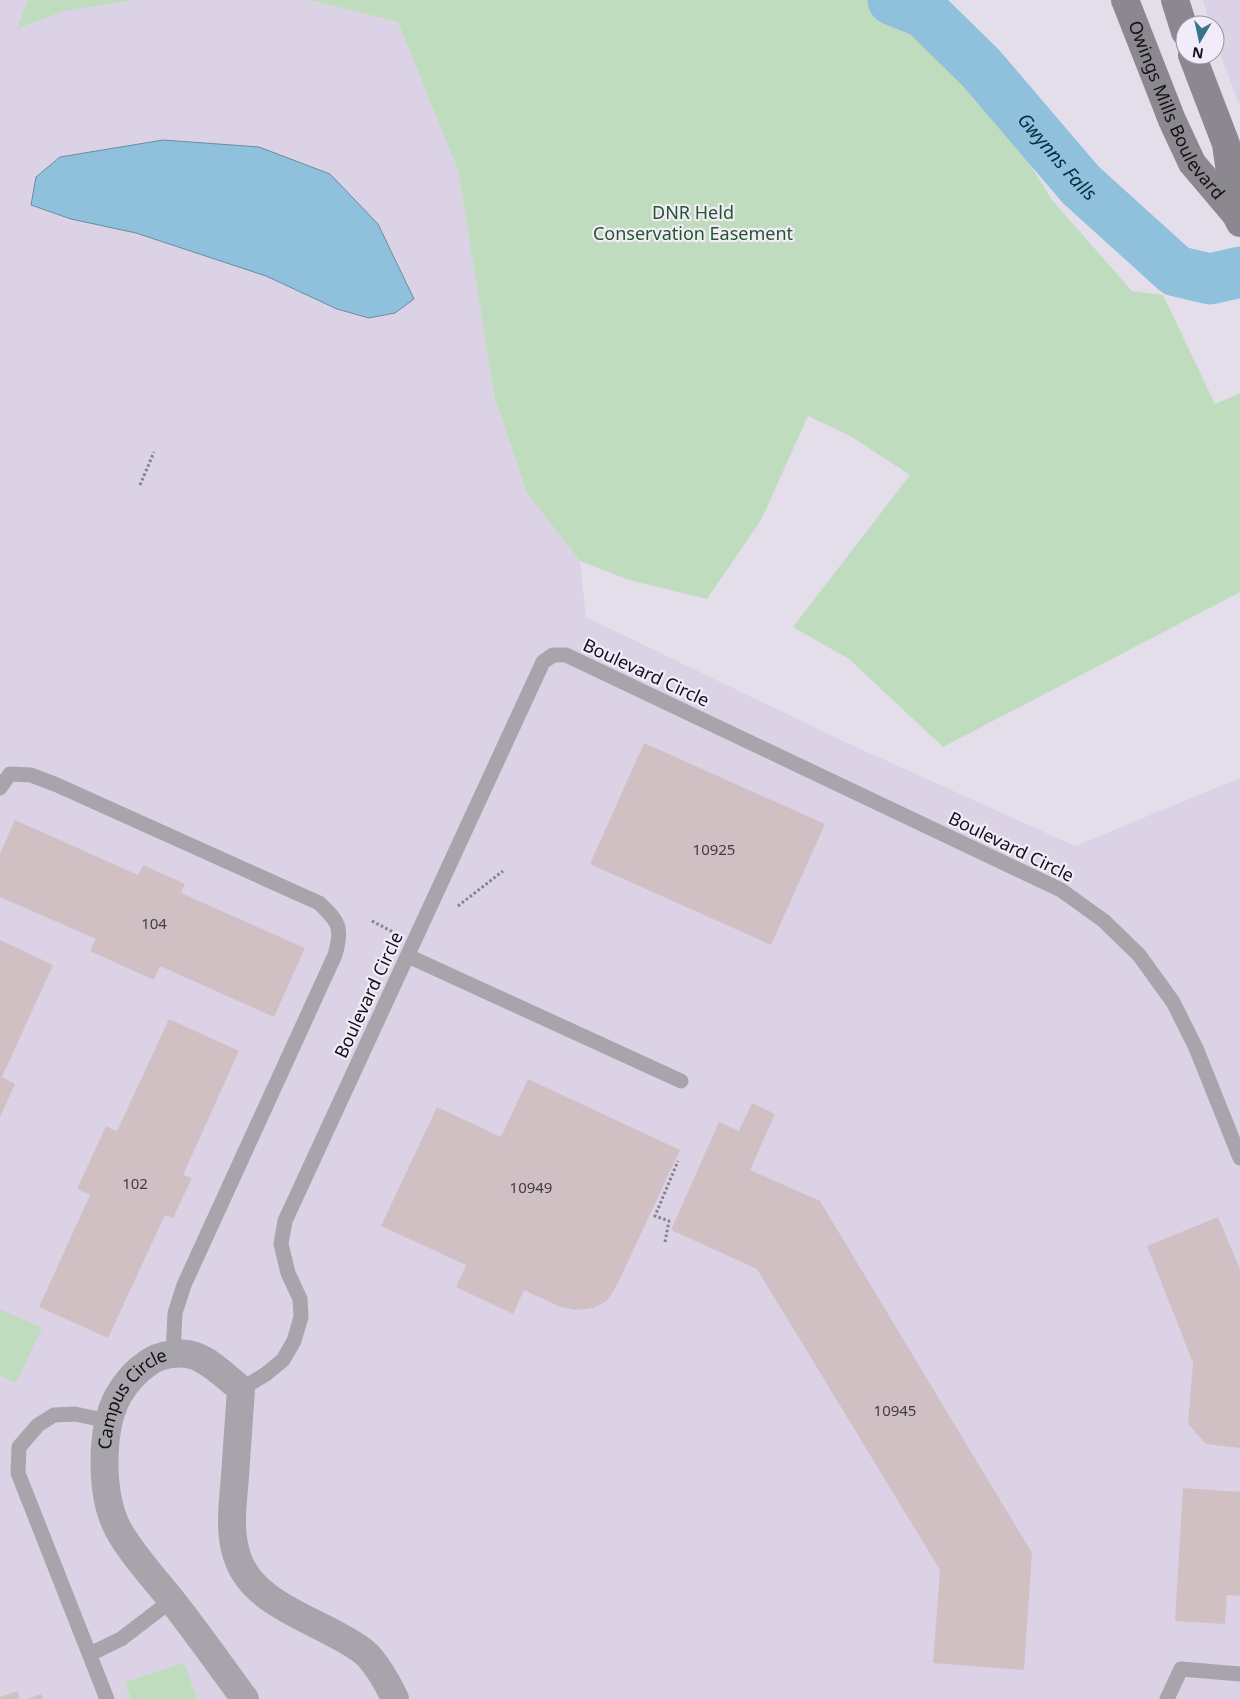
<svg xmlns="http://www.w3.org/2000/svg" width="1240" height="1699" font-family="'Noto Sans',sans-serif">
<rect width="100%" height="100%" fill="#e4deeb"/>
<!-- built -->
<path fill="#dcd2e6" d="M0,0H28L18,29L68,10L135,0H309L398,22L458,170L495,399L527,493L580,561L586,617L843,741L1075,846L1240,778V1699H0Z
M1203,0H1240V106L1215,41V25H1210Z"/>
<!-- green -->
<path fill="#bfdcbf" d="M28,0H135L68,10L17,29Z
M309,0H928L1052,200L1132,291L1163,295L1215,404L1240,393V592L943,747L849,659L793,627L910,475L852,437L808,416L761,520L707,599L629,580L580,561L527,493L495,399L458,170L398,22Z
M0,1309L42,1328L16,1383L0,1376Z
M184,1663L197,1699H131L125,1682Z"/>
<!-- water -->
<path fill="#8fc1dd" stroke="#6a8ca1" d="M163,140L259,147L330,174L378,224L414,299L395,313L369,318L337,309L266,276L136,233L71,219L31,205L36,177L60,157Z"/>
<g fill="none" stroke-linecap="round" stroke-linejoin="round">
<!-- river -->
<path stroke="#8fc1dd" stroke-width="51" id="s1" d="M893,0L925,13L981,68L1081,185L1176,271L1210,279L1240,272"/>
</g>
<!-- building -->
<path fill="#d0c0c4" d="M644,743L825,824L771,945L590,864Z
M15,820L138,875L143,865L185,884L181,893L305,948L274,1017L160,966L154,980L90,951L96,939L0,897V854Z
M0,940L53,965L2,1077L15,1084L0,1117Z
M169,1019L239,1051L183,1175L192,1178L173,1218L165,1215L108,1338L39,1307L90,1195L77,1189L106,1126L117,1131Z
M528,1079L680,1150L617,1285L607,1301L593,1308L577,1310L560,1307L524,1290L513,1314L456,1287L466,1265L381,1226L437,1107L501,1137Z
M752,1103L775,1114L750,1170L820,1201L1032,1553L1024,1670L933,1663L940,1570L757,1269L671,1230L719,1122L739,1131Z
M1218,1217L1240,1269V1448L1206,1444L1188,1424L1193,1363L1147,1246Z
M1183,1488L1240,1492V1596L1227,1595L1225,1624L1175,1621Z
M17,1691L20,1699H0V1697Z
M41,1694L43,1699H27Z"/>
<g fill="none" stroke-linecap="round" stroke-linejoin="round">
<!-- path -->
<path stroke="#85818b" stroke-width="3" stroke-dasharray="2.5 2.5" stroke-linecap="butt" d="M140,485L154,452
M458,906L503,871
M372,921L395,933
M665,1242L669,1221L655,1216L678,1161"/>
<!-- lane -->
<path stroke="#a7a5ab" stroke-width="15" d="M0,788L10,774L31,775L57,785L319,903C339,922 343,927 335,955L184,1285L175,1313L173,1354
M408,956L681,1081
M241,1389L266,1374L283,1360L294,1341L301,1317L300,1299L288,1273L281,1244L285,1221L543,662L553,655H566L1061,890L1104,921L1139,955L1173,1002L1196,1048L1240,1158
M90,1654L121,1639L172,1600
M107,1699L18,1473L19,1447L38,1425L54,1415L75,1414L108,1421
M1167,1699L1181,1669L1240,1674"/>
<!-- street -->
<path stroke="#a7a5ab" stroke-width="28" id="s2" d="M245,1699C220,1665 196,1631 170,1598C153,1577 131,1553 118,1529C100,1495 100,1430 118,1396C125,1384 136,1371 148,1363C160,1354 181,1351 195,1356C212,1362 227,1378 241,1389C239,1418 237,1447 235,1476C233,1504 228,1532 238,1559C255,1608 326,1622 364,1652C375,1661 389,1685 395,1699"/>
<!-- secondary -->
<g stroke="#8b8890" stroke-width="28">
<path id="s3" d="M1125,0L1172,120L1192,163L1236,215L1240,223"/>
<path d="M1175,0L1185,32"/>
<path d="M1192,55L1226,144L1236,215"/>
</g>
</g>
<g text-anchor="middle" stroke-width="4.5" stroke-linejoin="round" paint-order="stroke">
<!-- number labels -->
<g font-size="15" fill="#423d42">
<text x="714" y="855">10925</text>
<text x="154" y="929">104</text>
<text x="135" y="1189">102</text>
<text x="531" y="1193">10949</text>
<text x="895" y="1416">10945</text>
</g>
<!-- street labels -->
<g font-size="18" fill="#131116" stroke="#f2ebf9">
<text dy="6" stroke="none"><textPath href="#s3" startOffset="122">Owings Mills Boulevard</textPath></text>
<text transform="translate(646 673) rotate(25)" y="6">Boulevard Circle</text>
<text transform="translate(1011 847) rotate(26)" y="6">Boulevard Circle</text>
<text transform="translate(369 995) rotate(-65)" y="6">Boulevard Circle</text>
<text dy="6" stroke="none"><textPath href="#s2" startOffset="354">Campus Circle</textPath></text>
</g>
<!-- park labels -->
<g font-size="18" fill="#225828" stroke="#f2ebf9">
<text x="693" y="219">DNR Held<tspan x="693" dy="21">Conservation Easement</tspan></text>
</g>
<!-- water labels -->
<g font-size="19" font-style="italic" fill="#022f43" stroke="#f2ebf9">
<text dy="7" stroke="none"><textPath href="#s1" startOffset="230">Gwynns Falls</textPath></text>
</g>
</g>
<!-- north arrow -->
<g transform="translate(1200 40) rotate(189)"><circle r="24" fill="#f2ebf9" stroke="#99949e"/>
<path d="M0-4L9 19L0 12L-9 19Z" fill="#347588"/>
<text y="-8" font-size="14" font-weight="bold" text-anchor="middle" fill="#131116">N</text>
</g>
</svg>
